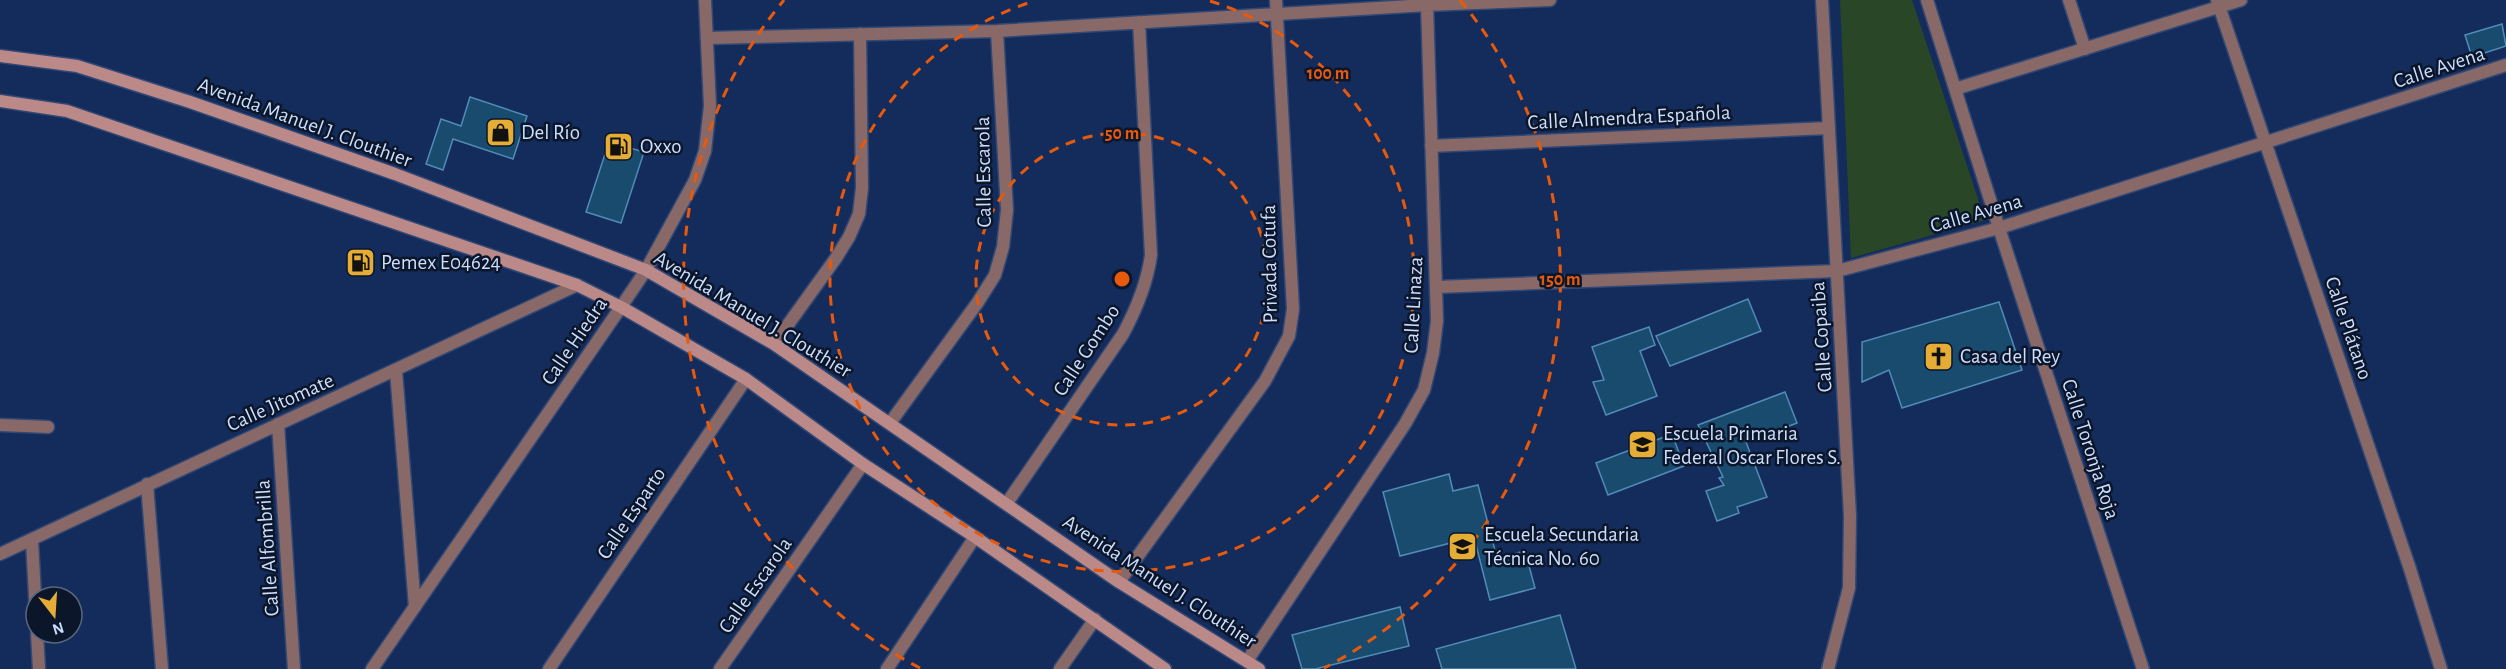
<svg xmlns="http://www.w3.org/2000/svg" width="2506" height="669" font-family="'Alegreya Sans',sans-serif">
<rect width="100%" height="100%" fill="#142c5b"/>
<!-- green -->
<path fill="#294727" d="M1840,0H1912L1985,220L1851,258Z"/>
<!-- building -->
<path fill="#184b6d" stroke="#518bb6" stroke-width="1.5" d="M2502,24L2506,46L2472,57L2465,35Z
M470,97L527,116L513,159L453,139L443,170L426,164L441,119L461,126Z
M609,142L644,152L621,223L586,212Z
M1748,299L1761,331L1670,366L1656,336Z
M1999,302L2022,370L1902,408L1889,370L1862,382V342Z
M1649,327L1655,345L1640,351L1657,396L1606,415L1593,382L1604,380L1592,347Z
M1785,392L1797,423L1746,442L1767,497L1737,507L1739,513L1717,521L1706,491L1724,485L1719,478L1723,477L1698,425Z
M1672,434L1684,466L1608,495L1596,463Z
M1449,474L1453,491L1478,485L1497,558L1525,551L1535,588L1490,600L1474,537L1400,556L1383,492Z
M1400,607L1409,646L1315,669H1302L1292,635Z
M1560,615L1576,669H1442L1436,649Z"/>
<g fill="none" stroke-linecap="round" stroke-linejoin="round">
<defs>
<path id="minor" d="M1927,0L1999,228L2143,669
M2069,0L2085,49
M2217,0L2410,569L2441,669
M707,38L997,31L1427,5L1550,0
M1955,89L2241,0
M1431,146L1829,128
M1437,287L1837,271
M774,344L836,258L849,237L859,214L862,188L860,34
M396,371L415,607
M890,423L978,302L995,275L1003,247L1007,210L997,31
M278,424L294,669
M0,425L48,427
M147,484L162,669
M1007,503L1123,334C1137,308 1147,284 1151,255L1139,22
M32,541L36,614
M0,554L577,285
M1119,582L1265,381L1289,336L1293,309L1276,0
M37,633L39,669
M1247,661L1405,424L1424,390L1433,353L1437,321L1427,5
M372,669L621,307
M549,669L746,379
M720,669L863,464
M887,669L975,537
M1060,669L1095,619"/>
<path id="tertiary" d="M1822,0L1850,516L1849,588L1828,669
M1837,271L1999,228L2506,65
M621,307L646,270L695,180L705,151L710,106L705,0"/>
<path id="secondary" d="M0,56L77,66L190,102L395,174L646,270L774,344L1119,582L1259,669
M0,101L67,111L577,285L621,307L746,379L863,464L975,537L1165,669"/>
</defs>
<!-- minor casing -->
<use href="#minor" stroke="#324875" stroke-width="15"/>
<!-- tertiary casing -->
<use href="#tertiary" stroke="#324875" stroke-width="15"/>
<!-- secondary casing -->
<use href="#secondary" stroke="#324875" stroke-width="15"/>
<!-- minor -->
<use href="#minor" stroke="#886967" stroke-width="12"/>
<!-- tertiary -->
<use href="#tertiary" stroke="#886967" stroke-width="12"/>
<!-- secondary -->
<use href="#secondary" stroke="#bb8987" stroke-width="12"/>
</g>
<!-- distance rings -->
<g fill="none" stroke="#e8590c" stroke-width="3" stroke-dasharray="10 8">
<circle cx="1122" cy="279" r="146"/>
<path d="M1210 1A292 292 0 1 1 1034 1"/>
<path d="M920 668A438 438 0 0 1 784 0M1460 0A438 438 0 0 1 1324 668"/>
</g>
<!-- icons -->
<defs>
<symbol id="shop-square" viewBox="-11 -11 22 22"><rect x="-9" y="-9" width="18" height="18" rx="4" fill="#e5ad35" stroke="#0b162b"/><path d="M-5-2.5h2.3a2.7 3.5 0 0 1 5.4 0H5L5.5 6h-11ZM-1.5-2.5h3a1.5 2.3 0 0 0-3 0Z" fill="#111"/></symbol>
<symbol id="fuel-square" viewBox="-11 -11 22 22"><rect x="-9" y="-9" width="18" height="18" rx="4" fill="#e5ad35" stroke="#0b162b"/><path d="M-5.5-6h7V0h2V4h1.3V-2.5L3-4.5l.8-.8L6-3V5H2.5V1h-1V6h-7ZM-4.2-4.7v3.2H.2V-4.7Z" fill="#111"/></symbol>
<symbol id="church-square" viewBox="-11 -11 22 22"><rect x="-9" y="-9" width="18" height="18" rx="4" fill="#e5ad35" stroke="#0b162b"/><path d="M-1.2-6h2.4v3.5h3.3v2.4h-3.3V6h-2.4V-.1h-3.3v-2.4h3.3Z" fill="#111"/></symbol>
<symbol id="school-square" viewBox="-11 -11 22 22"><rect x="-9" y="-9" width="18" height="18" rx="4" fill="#e5ad35" stroke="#0b162b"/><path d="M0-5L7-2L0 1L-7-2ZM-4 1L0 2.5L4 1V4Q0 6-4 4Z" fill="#111"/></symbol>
</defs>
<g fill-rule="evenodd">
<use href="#shop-square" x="484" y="116" width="33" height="33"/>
<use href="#fuel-square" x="602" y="130" width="33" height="33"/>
<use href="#fuel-square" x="344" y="246" width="33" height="33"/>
<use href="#church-square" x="1922" y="340" width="33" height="33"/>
<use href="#school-square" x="1626" y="428" width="33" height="33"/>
<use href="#school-square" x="1446" y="530" width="33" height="33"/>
</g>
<g text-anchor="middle" stroke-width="5" stroke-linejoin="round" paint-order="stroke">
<!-- street labels -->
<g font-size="21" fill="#cddefc" stroke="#0b162b">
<text transform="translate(2439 67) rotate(-18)" y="7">Calle Avena</text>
<text transform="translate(1629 117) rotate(-3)" y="7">Calle Almendra Española</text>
<text transform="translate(305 122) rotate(20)" y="7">Avenida Manuel J. Clouthier</text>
<text transform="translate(983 172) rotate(-91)" y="7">Calle Escarola</text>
<text transform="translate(1976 213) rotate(-16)" y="7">Calle Avena</text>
<text transform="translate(1269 264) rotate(-91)" y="7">Privada Cotufa</text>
<text transform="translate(1413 305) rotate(-87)" y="7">Calle Linaza</text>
<text transform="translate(753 314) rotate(31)" y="7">Avenida Manuel J. Clouthier</text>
<text transform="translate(2349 328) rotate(71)" y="7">Calle Plátano</text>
<text transform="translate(1821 337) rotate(-94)" y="7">Calle Copaiba</text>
<text transform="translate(574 341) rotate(-56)" y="7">Calle Hiedra</text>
<text transform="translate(1086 350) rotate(-57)" y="7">Calle Gombo</text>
<text transform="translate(280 402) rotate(-24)" y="7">Calle Jitomate</text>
<text transform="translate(2091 449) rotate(72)" y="7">Calle Toronja Roja</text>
<text transform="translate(631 513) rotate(-56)" y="7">Calle Esparto</text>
<text transform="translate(267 548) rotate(-94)" y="7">Calle Alfombrilla</text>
<text transform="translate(1160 581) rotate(33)" y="7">Avenida Manuel J. Clouthier</text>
<text transform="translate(755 585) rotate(-55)" y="7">Calle Escarola</text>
</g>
<!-- poi labels -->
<g font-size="21" fill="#cddefc" stroke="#0b162b" text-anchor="start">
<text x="521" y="139">Del Río</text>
<text x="640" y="153">Oxxo</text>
<text x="381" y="269">Pemex E04624</text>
<text x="1960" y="363">Casa del Rey</text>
<text x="1663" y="440">Escuela Primaria<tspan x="1663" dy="24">Federal Oscar Flores S.</tspan></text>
<text x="1484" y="541">Escuela Secundaria<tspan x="1484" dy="24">Técnica No. 60</tspan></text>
</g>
</g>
<circle cx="1122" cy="279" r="9" fill="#e8590c" stroke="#0b162b" stroke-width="3"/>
<g font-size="18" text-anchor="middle" font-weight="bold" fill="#e8590c" stroke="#0b162b" stroke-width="5" stroke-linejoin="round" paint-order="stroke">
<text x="1328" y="79">100 m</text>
<text x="1122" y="139">50 m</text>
<text x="1560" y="285">150 m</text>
</g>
<!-- north arrow -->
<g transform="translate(54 615) rotate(163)"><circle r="28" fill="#0b162b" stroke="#59667f" stroke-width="1.5"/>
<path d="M0-4.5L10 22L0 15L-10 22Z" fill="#e5ad35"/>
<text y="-9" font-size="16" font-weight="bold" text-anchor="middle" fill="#cddefc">N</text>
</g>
</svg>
